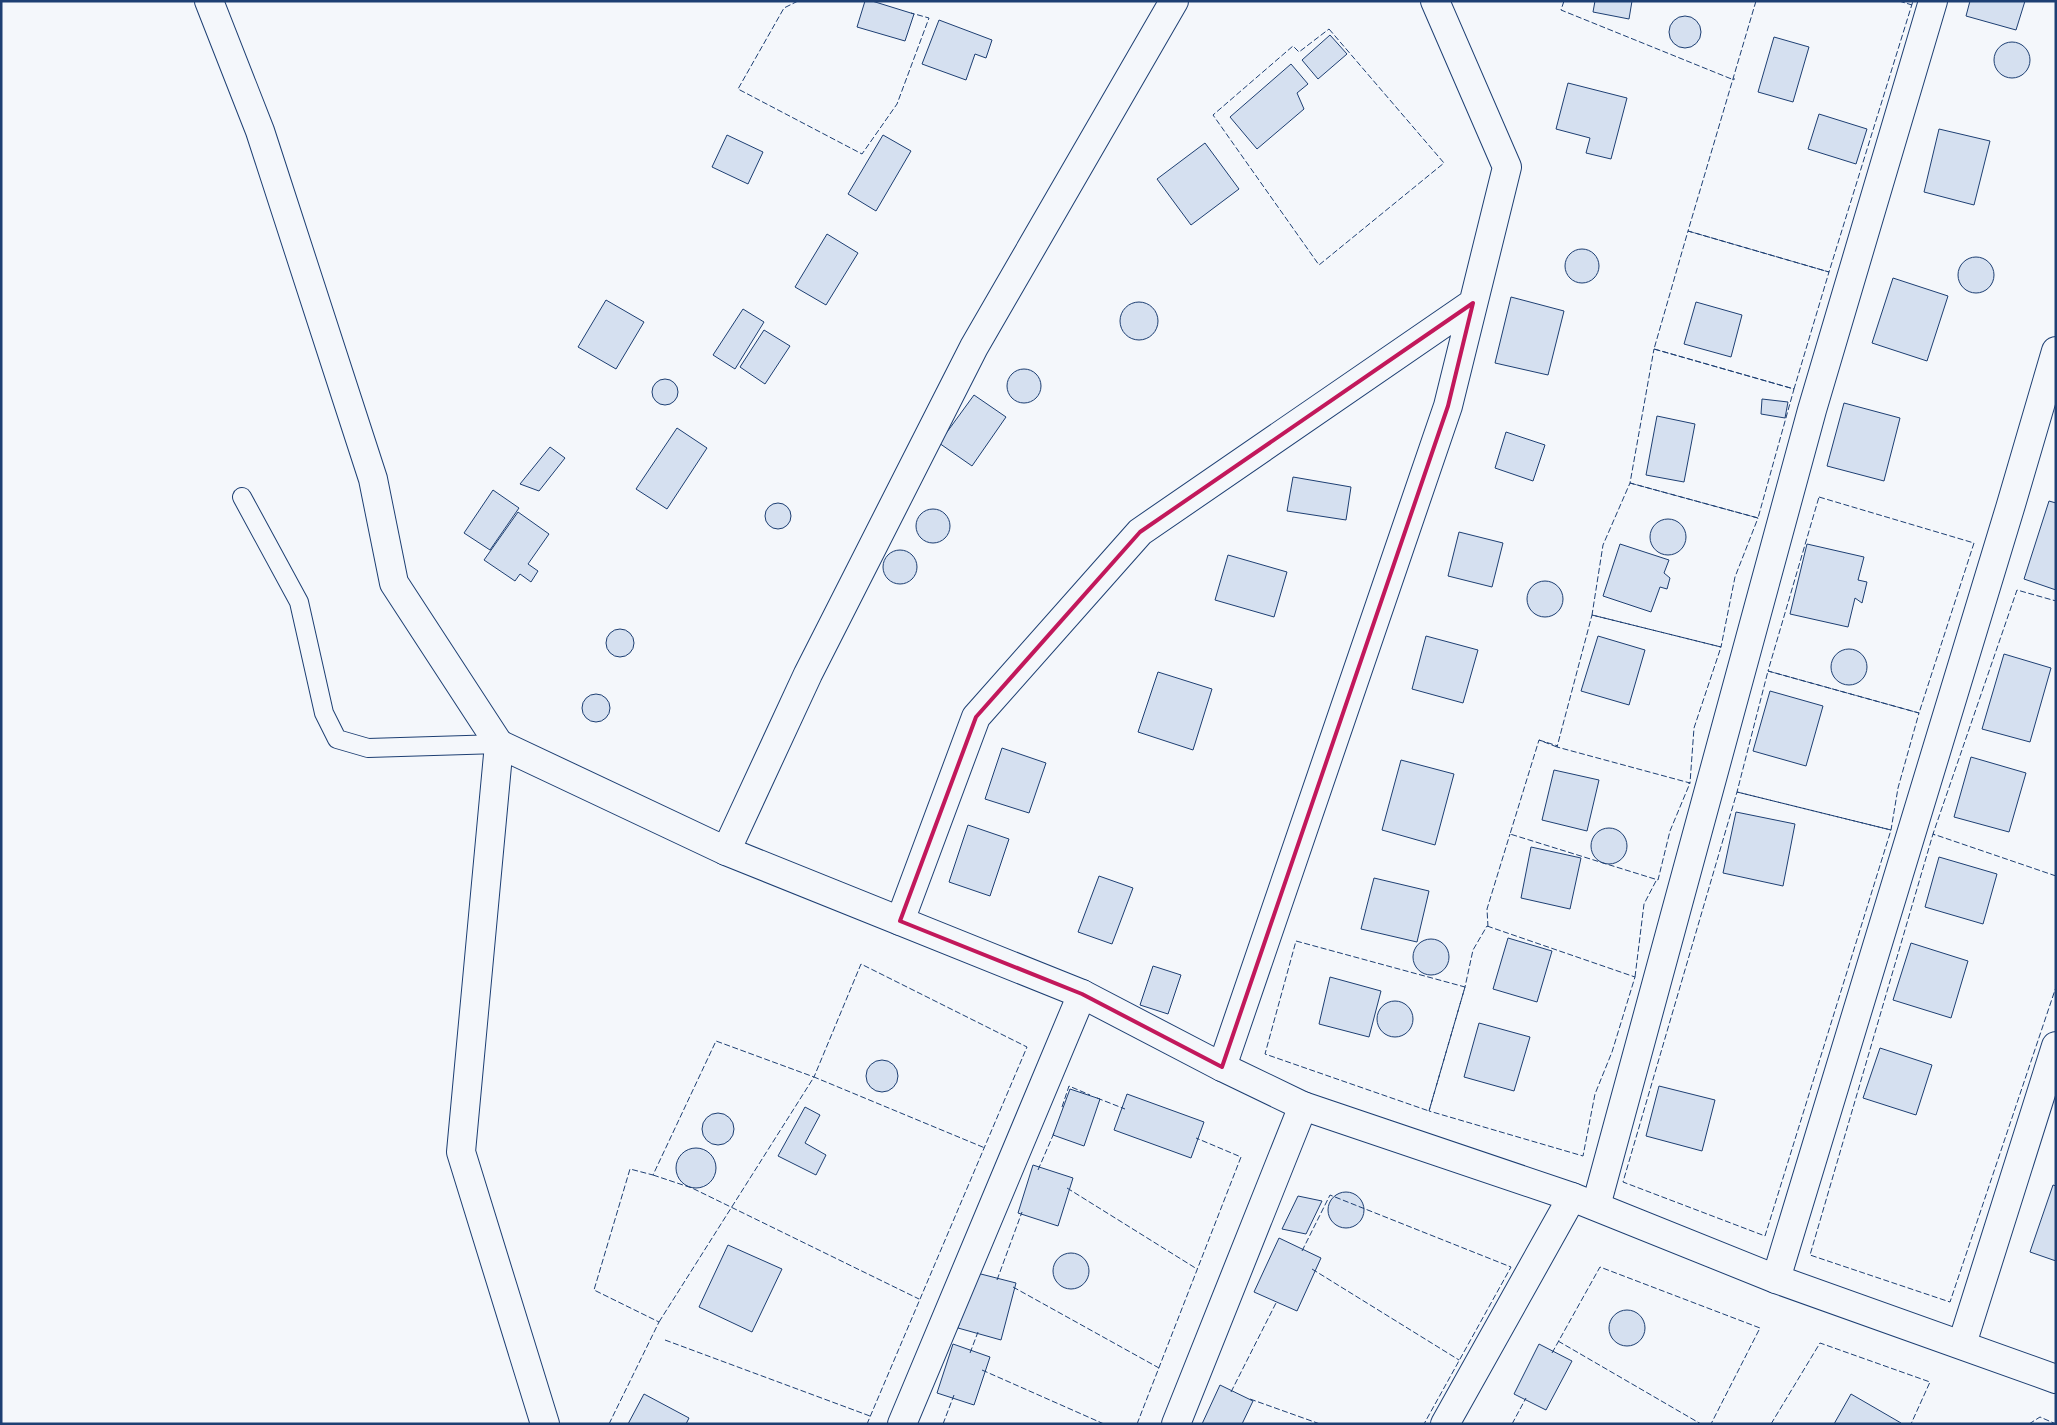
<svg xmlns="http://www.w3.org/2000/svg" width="2057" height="1425" font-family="'DM Sans',sans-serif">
<rect width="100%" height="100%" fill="#f4f7fb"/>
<!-- building -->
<path fill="#d5e0f0" stroke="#1d3f73" d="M865,1H872L914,14L905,41L857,27Z
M1595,1H1632L1629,19L1593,12Z
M1970,1H2025L2016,30L1966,16Z
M1669 32a16 16 0 1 1 32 0a16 16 0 1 1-32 0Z
M939,20L992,40L986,58L975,54L966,80L922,64Z
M1330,35L1347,54L1318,79L1302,60Z
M1774,37L1809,47L1793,102L1758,92Z
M1994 60a18 18 0 1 1 36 0a18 18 0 1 1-36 0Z
M1291,64L1308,84L1297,93L1304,109L1257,149L1230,117Z
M1568,83L1627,98L1611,159L1586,153L1590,138L1556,129Z
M1819,114L1867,129L1856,164L1808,149Z
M1939,129L1990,141L1974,205L1924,192Z
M727,135L763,152L748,184L712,167Z
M883,135L911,151L876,211L848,194Z
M1205,143L1239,189L1191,225L1157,179Z
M827,234L858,253L826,305L795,287Z
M1565 266a17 17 0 1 1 34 0a17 17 0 1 1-34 0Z
M1958 275a18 18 0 1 1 36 0a18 18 0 1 1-36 0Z
M1893,278L1948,296L1927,361L1872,343Z
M1511,297L1564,311L1548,375L1495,363Z
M606,300L644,322L616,369L578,347Z
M1120 321a19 19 0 1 1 38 0a19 19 0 1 1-38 0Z
M1696,302L1742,315L1731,357L1684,344Z
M743,309L764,322L735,369L713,355Z
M764,330L790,346L765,384L740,367Z
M1007 386a17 17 0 1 1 34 0a17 17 0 1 1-34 0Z
M652 392a13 13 0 1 1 26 0a13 13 0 1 1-26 0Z
M974,395L1006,417L972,466L939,443Z
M1762,399L1788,402L1785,418L1761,414Z
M1844,403L1900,418L1884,481L1827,466Z
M1657,416L1695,424L1684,482L1646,475Z
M677,428L707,448L667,509L636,489Z
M1506,432L1545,445L1533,481L1495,468Z
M550,447L565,458L539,491L520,484Z
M1293,477L1351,487L1346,520L1287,511Z
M493,490L519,508L490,550L464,533Z
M2049,501L2056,503V590L2024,579Z
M765 516a13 13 0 1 1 26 0a13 13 0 1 1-26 0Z
M916 526a17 17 0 1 1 34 0a17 17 0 1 1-34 0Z
M518,512L549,534L528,564L538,571L531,582L520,574L515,581L484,560Z
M1650 537a18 18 0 1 1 36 0a18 18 0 1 1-36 0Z
M1459,532L1503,543L1492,587L1448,576Z
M1620,544L1669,560L1664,573L1670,578L1667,589L1660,587L1651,612L1603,596Z
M1807,544L1864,557L1858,580L1867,582L1862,603L1855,598L1848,627L1790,614Z
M883 567a17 17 0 1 1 34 0a17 17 0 1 1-34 0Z
M1228,555L1287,572L1274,617L1215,600Z
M1527 599a18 18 0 1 1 36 0a18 18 0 1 1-36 0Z
M606 643a14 14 0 1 1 28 0a14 14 0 1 1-28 0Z
M1426,636L1478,650L1463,703L1412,689Z
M1598,636L1645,650L1629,705L1581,691Z
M1831 667a18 18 0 1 1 36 0a18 18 0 1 1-36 0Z
M2004,654L2051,668L2030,742L1982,729Z
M1158,672L1212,689L1193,750L1138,732Z
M1770,691L1823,706L1806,766L1753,751Z
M582 708a14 14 0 1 1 28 0a14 14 0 1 1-28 0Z
M1002,748L1046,763L1029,813L985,799Z
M1971,757L2026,773L2009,832L1954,817Z
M1401,760L1454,774L1435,845L1382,830Z
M1554,770L1599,780L1587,831L1542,820Z
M1736,812L1795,824L1783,886L1723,873Z
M968,825L1009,839L990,896L949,882Z
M1591 846a18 18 0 1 1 36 0a18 18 0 1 1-36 0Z
M1531,847L1581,858L1570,909L1521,898Z
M1939,857L1997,874L1983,924L1925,907Z
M1099,876L1133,888L1112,944L1078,932Z
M1374,878L1429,891L1417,942L1361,929Z
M1508,938L1552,951L1537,1002L1493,989Z
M1413 957a18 18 0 1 1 36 0a18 18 0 1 1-36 0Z
M1911,943L1968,961L1951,1018L1893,1000Z
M1153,966L1181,975L1168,1014L1140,1005Z
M1330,977L1381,991L1369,1037L1319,1024Z
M1377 1019a18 18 0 1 1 36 0a18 18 0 1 1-36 0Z
M1479,1023L1530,1037L1514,1091L1464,1077Z
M1880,1048L1932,1065L1916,1115L1863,1098Z
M866 1076a16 16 0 1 1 32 0a16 16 0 1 1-32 0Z
M1659,1086L1715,1100L1702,1151L1646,1136Z
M1070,1089L1100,1099L1084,1146L1053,1135Z
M1127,1094L1204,1122L1191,1158L1114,1130Z
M805,1107L820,1115L805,1143L826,1155L816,1175L778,1156Z
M702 1129a16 16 0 1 1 32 0a16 16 0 1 1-32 0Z
M676 1168a20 20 0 1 1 40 0a20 20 0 1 1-40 0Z
M1033,1165L1073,1178L1058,1226L1018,1213Z
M2053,1185L2056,1186V1261L2030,1252Z
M1328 1210a18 18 0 1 1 36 0a18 18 0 1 1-36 0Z
M1298,1196L1322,1201L1306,1234L1282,1229Z
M1279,1238L1321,1258L1297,1311L1254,1292Z
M728,1245L782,1269L752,1332L699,1307Z
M1053 1271a18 18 0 1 1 36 0a18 18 0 1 1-36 0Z
M973,1272L1016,1283L1001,1340L958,1328Z
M1609 1328a18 18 0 1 1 36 0a18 18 0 1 1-36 0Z
M953,1344L990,1357L974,1405L937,1393Z
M1539,1344L1572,1361L1546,1410L1514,1394Z
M1220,1385L1253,1401L1242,1424H1202Z
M644,1394L689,1418L686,1424H628Z
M1851,1394L1901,1423V1424H1834Z"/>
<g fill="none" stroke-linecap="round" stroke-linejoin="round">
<defs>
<path id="lane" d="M242,497L299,602L324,713L337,739L368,748L499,744"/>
<path id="street" d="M209,1L260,131L373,479L394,583L499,744L461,1152L545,1424
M726,851L808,674L974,347L1174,1
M900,921L976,717L1140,532L1473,303
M1222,1067L1448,406L1507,167L1435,1
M1596,1206L1812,410L1933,1
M1776,1279L2010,508L2056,351
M1962,1344L2056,1046
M902,1424L1082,994
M1176,1424L1303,1106
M1445,1424L1572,1197"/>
<path id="secondary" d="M499,744L726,851L1082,994L1222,1067L1303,1106L1572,1197L1776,1279L2056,1379"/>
</defs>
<!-- lane casing -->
<use href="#lane" stroke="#1d3f73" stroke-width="20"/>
<!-- street casing -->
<use href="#street" stroke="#1d3f73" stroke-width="30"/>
<!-- secondary casing -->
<use href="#secondary" stroke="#1d3f73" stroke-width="30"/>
<!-- lane -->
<use href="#lane" stroke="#f4f7fb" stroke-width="18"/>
<!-- street -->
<use href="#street" stroke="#f4f7fb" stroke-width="28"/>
<!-- secondary -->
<use href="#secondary" stroke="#f4f7fb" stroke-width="28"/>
<!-- fence -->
<path stroke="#1d3f73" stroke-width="1" stroke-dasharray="6 2.5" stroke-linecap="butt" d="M798,1L784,8L738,89L862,154L897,104L929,18L911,13
M1564,1L1561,10L1734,80V78
M1756,1L1688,231L1829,272L1913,1
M1899,1L1912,5
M1329,29L1444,163L1319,265L1213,115L1293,46L1299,52Z
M1688,231L1829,272L1794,389L1654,349Z
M1654,349L1794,389L1758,518L1630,483Z
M1630,483L1758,518L1735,577L1721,647L1592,615L1603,545Z
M1819,497L1974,543L1919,713L1768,671Z
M1592,615L1721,647L1694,728L1690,783L1557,747Z
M1768,671L1919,713L1898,788L1891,830L1737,792Z
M1539,740L1558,746
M1557,747L1539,740L1510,834L1658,880L1670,831L1690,783H1688
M1737,792L1891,830L1765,1236L1623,1182Z
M1935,835L1933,834L2017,590L2056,601
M2056,876L1933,834L1810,1255L1950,1302L2056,987
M1487,926L1635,977L1612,1052L1595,1094L1583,1156L1429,1111L1465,987L1473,950Z
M1488,927L1487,909L1510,834
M1296,941L1465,987L1429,1111L1265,1054Z
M1635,977L1644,904L1657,879
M1097,1098L1125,1109
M1062,1107L1069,1086L1090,1095
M1038,1170L1054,1133
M653,1175L692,1188L919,1299
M1067,1188L1197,1269
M1302,1251L1330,1195L1511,1267L1424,1424
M1312,1269L1459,1360
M997,1280L1022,1212
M1013,1287L1159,1368
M659,1322L814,1077L985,1148
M665,1340L870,1416
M1558,1341L1701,1424
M970,1353L978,1332
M1552,1353L1600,1267L1760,1328L1711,1424
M982,1370L1104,1424
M1231,1392L1277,1301
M1250,1399L1320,1424
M609,1424L659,1322L594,1290L630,1169L653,1175L716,1041L814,1077L861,964L1027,1047L867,1424
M943,1424L954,1395
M1137,1424L1241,1157L1196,1138
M1512,1424L1526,1398
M1771,1424L1820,1343L1930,1382L1911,1424
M2029,1424L2040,1417L2056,1424"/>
</g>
<!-- marked area -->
<path fill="none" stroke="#c2185b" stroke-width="4" stroke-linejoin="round" d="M1473,303L1448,406L1222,1067L1082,994L900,921L976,717L1140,532Z"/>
<!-- border -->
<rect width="2057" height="1425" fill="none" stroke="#1d3f73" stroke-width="5"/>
</svg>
